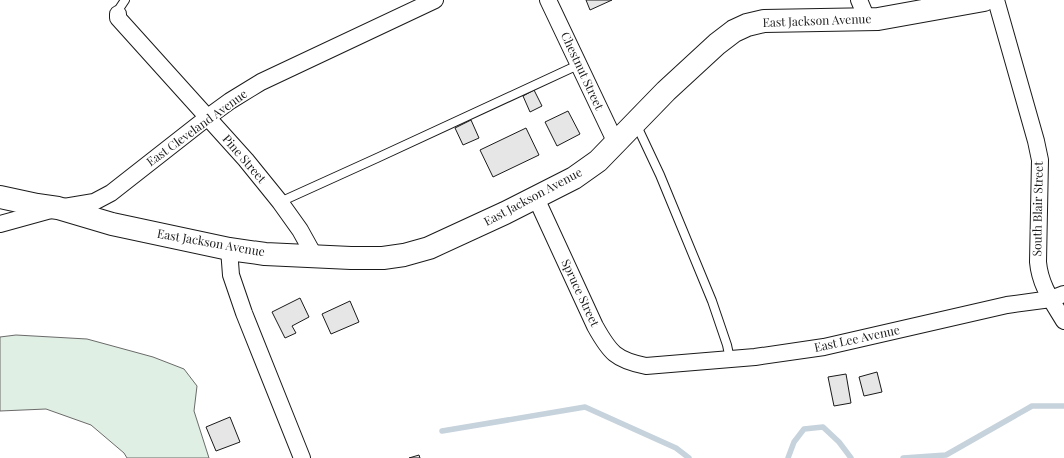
<svg xmlns="http://www.w3.org/2000/svg" width="1064" height="458" font-family="'Playfair Display',serif">
<rect width="100%" height="100%" fill="#fff"/>
<!-- green -->
<path fill="#e0efe3" stroke="#6a6a6a" d="M16,335L87,339L153,357L184,369L197,386L194,411L209,458H127L124,453L91,425L46,409L0,411V337Z"/>
<g fill="none" stroke-linecap="round" stroke-linejoin="round">
<!-- stream -->
<path stroke="#c6d2dc" stroke-width="5.5" d="M442,431L585,407L676,448L689,458
M788,458L794,442L804,429L823,427L839,442L851,458
M903,458L946,455L1032,406H1064"/>
</g>
<!-- building -->
<path fill="#e6e6e6" stroke="#1a1a1a" d="M586,0H612L590,10Z
M534,90L542,106L530,112L523,96Z
M568,111L580,134L557,146L545,122Z
M471,120L479,138L463,145L455,128Z
M526,128L539,155L493,177L480,150Z
M300,298L309,317L292,326L296,333L285,338L272,312Z
M350,301L359,322L331,334L322,314Z
M877,372L882,392L864,396L859,377Z
M846,374L851,403L834,406L828,377Z
M230,417L240,442L216,451L206,427Z
M419,455L420,458H409Z"/>
<g fill="none" stroke-linecap="round" stroke-linejoin="round">
<defs>
<path id="lane" d="M118,14L119,9L125,0
M636,124L660,175L712,301L727,345L730,359
M280,202L377,158L578,65"/>
<path id="street" d="M548,0L615,141
M859,0L867,19
M996,0L1036,141L1040,160L1038,262C1040,285 1052,301 1064,321
M118,14V18L246,160L280,202L300,230L315,257
M536,198L595,326C610,353 616,360 646,366L755,357L824,347L1007,305L1051,299L1064,294
M0,224L58,208L94,202L111,193L208,117L230,101L261,82L435,0
M229,249L231,275L244,313L302,458"/>
<path id="secondary" d="M0,197L37,205L58,208L112,224L229,249L265,254L351,258H383L404,255L429,248L505,213L574,178L598,161L666,91L717,44L734,31L747,25L764,21L878,19L984,0"/>
</defs>
<!-- lane casing -->
<use href="#lane" stroke="#1a1a1a" stroke-width="10"/>
<!-- street casing -->
<use href="#street" stroke="#1a1a1a" stroke-width="18"/>
<!-- secondary casing -->
<use href="#secondary" stroke="#1a1a1a" stroke-width="24"/>
<!-- lane -->
<use href="#lane" stroke="#fff" stroke-width="8"/>
<!-- street -->
<use href="#street" stroke="#fff" stroke-width="16"/>
<!-- secondary -->
<use href="#secondary" stroke="#fff" stroke-width="22"/>
</g>
<g text-anchor="middle" stroke-width="3" stroke-linejoin="round" paint-order="stroke">
<!-- street labels -->
<g font-size="12" fill="#1a1a1a" stroke="#fff">
<text transform="translate(817 21) rotate(-2)" y="4">East Jackson Avenue</text>
<text transform="translate(582 71) rotate(65)" y="4">Chestnut Street</text>
<text transform="translate(197 128) rotate(-36)" y="4">East Cleveland Avenue</text>
<text transform="translate(244 159) rotate(49)" y="4">Pine Street</text>
<text transform="translate(533 197) rotate(-28)" y="4">East Jackson Avenue</text>
<text transform="translate(1038 209) rotate(-89)" y="4">South Blair Street</text>
<text transform="translate(211 243) rotate(10)" y="4">East Jackson Avenue</text>
<text transform="translate(580 293) rotate(65)" y="4">Spruce Street</text>
<text transform="translate(857 339) rotate(-12)" y="4">East Lee Avenue</text>
</g>
</g>
</svg>
